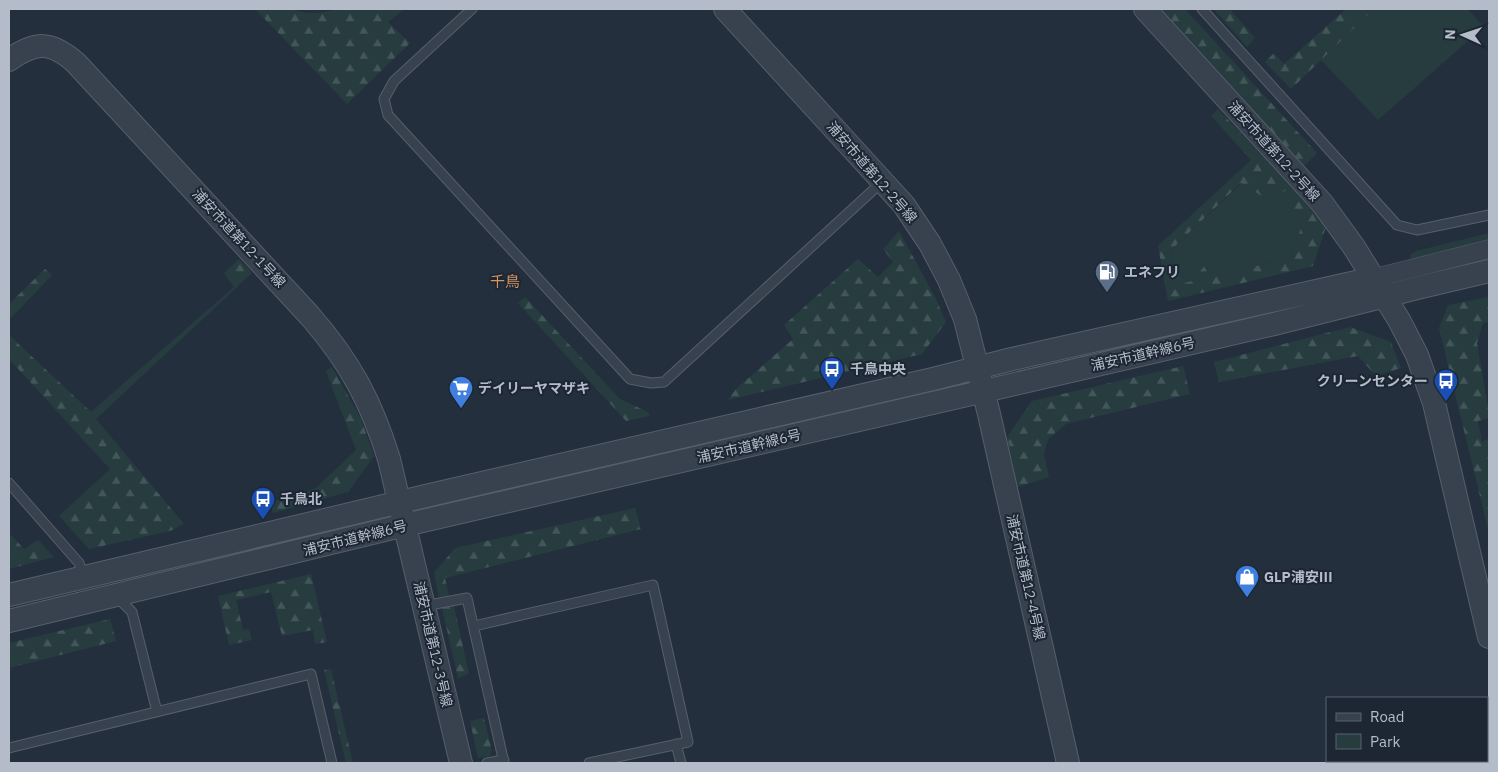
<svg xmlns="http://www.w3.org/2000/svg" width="1498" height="772" font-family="'IBM Plex Sans','Noto Sans JP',sans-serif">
<defs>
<pattern id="forest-firs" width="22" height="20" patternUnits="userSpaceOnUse" patternTransform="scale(1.25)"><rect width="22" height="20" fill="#263c3f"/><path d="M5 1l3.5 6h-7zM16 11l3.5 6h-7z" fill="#435659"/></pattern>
</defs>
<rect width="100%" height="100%" fill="#242f3e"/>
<!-- green -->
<path fill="#263c3f" d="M1374,9H1468L1484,27L1378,120L1321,60Z
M1242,183L1271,202L1291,186L1301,197L1302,225L1290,258L1173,286L1171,250Z
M1489,233V242L1410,262L1411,254L1416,251Z
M299,540L125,582L123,580L124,577L230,549Z"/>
<!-- forest -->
<path fill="url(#forest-firs)" d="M255,9H266L268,11C277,5 293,9 302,12C316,15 328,11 341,9C359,6 385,9 404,9L388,22L410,43L347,104Z
M1160,9H1185L1317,153L1304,166Z
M1214,9H1230L1255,38L1247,47Z
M1346,9H1374L1291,89L1265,62L1274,53L1284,64Z
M1218,109L1291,186L1271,202L1241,183L1171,250L1173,286L1192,281L1207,263H1221L1226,273L1290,258L1302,225L1292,210L1301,197L1326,227L1313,266L1168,301L1158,246L1251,160L1211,116Z
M899,231L935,297L946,322L922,354L728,400L736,389L793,339L784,325L858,259L878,277L893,262L883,249Z
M239,259L252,273L96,419L184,524L170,531L89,549L59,516L110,469L9,359V335L91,412L234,287L224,273Z
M45,269L52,275L9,320V304Z
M525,297L620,399L648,412L650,416L626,421L518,303Z
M1489,297V322L1483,323L1477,343L1489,413V418L1478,421L1482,442L1489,438V533L1439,328L1448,305Z
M1350,327L1391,342L1401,368L1376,376L1358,356L1219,382L1214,362Z
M1183,366L1190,394L1066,424L1048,439L1044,454L1049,477L1018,487L1007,437L1032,401Z
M332,367L361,419L374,456L348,492L273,513L269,503L316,488L356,450L326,371Z
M635,508L641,529L445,578L449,596L439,598L434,573L455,548Z
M11,535L24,549L38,540L54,557L9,569V537Z
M311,574L327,642L315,644L313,630L282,636L271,592L236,600L243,630L249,629L252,640L229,645L218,596Z
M454,606L469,674L458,678L442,608Z
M110,619L116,641L9,668V643Z
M331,669L353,763H346L324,670Z
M484,718L492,751L490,756L478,758L470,721Z"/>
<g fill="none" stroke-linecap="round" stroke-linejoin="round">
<defs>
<path id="service" d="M472,9L394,81L384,99L388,115L630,379L651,383L664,382L883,181
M1202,9L1397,225L1417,230L1489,215
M9,483L79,563L84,577
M117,597L132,612L157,712
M424,606L467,598L504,763
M474,626L653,585L688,742L589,763
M676,744L681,763
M9,748L311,674L332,763
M487,763L504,760"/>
<path id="minor" d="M1374,278L1489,249"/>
<path id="tertiary" d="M725,9L904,205L930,244L949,280L965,319L989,414L1068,763
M1145,9L1322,203L1354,247L1399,320L1417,355L1434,403L1489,637
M9,60C36,41 51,41 76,63L310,316C350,362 371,401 389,459L461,763
M9,595L430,495L933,379L1012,359L1374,278
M9,621L405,525L1274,324L1421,287L1489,271
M1487,752H1489
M1439,763L1450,761"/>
</defs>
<!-- service casing -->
<use href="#service" stroke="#565f6c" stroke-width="11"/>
<!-- minor casing -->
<use href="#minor" stroke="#565f6c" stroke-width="19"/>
<!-- tertiary casing -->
<use href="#tertiary" stroke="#565f6c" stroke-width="24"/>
<!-- service -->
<use href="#service" stroke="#38414e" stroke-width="9"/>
<!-- minor -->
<use href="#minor" stroke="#38414e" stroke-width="18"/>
<!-- tertiary -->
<use href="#tertiary" stroke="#38414e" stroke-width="22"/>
</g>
<!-- icons -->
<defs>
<symbol id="fuel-pin" viewBox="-11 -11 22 30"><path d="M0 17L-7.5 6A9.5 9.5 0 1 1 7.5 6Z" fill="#5c6f8a" stroke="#1d2633"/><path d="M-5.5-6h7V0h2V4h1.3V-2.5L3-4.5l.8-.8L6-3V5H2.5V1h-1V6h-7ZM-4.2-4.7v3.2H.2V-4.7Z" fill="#fff"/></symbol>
<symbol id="bus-pin" viewBox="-11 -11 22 30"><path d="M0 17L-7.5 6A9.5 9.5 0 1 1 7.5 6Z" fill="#1a4fb4" stroke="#1d2633"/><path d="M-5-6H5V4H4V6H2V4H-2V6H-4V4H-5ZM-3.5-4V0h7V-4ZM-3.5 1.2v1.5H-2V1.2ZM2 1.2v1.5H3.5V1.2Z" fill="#fff"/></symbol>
<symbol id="supermarket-pin" viewBox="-11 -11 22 30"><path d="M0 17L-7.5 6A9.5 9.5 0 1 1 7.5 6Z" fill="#3f7fe0" stroke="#1d2633"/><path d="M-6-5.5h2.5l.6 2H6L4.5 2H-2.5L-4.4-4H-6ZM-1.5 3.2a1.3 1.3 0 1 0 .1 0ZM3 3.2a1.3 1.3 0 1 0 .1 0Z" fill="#fff"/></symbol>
<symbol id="shop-pin" viewBox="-11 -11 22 30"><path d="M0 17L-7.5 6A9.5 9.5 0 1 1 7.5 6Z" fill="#3f7fe0" stroke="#1d2633"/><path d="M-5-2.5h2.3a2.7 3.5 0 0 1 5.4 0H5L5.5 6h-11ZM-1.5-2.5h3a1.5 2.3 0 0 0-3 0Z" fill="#fff"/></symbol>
</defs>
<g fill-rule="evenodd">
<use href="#fuel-pin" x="1093" y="258" width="28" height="38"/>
<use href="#bus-pin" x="818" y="355" width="28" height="38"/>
<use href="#bus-pin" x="1432" y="367" width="28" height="38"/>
<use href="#supermarket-pin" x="447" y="374" width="28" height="38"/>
<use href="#bus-pin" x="249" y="485" width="28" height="38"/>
<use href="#shop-pin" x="1233" y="563" width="28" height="38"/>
</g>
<g text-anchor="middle" stroke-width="4" stroke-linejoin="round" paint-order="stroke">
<!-- street labels -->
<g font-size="14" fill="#b4bcc9" stroke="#1d2633">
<text transform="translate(1274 151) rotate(48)" y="5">浦安市道第12-2号線</text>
<text transform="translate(872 172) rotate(49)" y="5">浦安市道第12-2号線</text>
<text transform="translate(239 238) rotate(47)" y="5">浦安市道第12-1号線</text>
<text transform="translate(1143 354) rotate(-13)" y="5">浦安市道幹線6号</text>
<text transform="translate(749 446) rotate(-13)" y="5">浦安市道幹線6号</text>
<text transform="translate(355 538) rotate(-14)" y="5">浦安市道幹線6号</text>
<text transform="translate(1026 577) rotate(77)" y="5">浦安市道第12-4号線</text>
<text transform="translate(433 644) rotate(77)" y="5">浦安市道第12-3号線</text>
</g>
<!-- poi labels -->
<g font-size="14" font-weight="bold" fill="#b4bcc9" stroke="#1d2633" text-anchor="start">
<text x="1124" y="277">エネフリ</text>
<text x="850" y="374">千鳥中央</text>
<text x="1428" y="386" text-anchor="end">クリーンセンター</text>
<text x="478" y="393">デイリーヤマザキ</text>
<text x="280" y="504">千鳥北</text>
<text x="1264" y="582">GLP浦安Ⅲ</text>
</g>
<!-- neighbourhood labels -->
<g font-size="15" fill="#d59563" stroke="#1d2633">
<text x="505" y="287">千鳥</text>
</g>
</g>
<!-- border -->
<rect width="1498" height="772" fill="none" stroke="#b4bcc9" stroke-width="20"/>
<!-- legend -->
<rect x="1326" y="697" width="162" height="65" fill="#1d2633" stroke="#59626f"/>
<rect x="1336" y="713" width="25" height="8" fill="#38414e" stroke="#59626f"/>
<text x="1370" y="722" font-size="15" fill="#b4bcc9">Road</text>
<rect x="1336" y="734" width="25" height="15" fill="#263c3f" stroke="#59626f"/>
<text x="1370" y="747" font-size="15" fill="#b4bcc9">Park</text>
<!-- north arrow -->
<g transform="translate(1463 35) rotate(273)" stroke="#1d2633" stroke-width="4" paint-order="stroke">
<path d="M0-4L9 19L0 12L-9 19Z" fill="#b4bcc9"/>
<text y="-8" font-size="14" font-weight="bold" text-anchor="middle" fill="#b4bcc9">N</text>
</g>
</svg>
